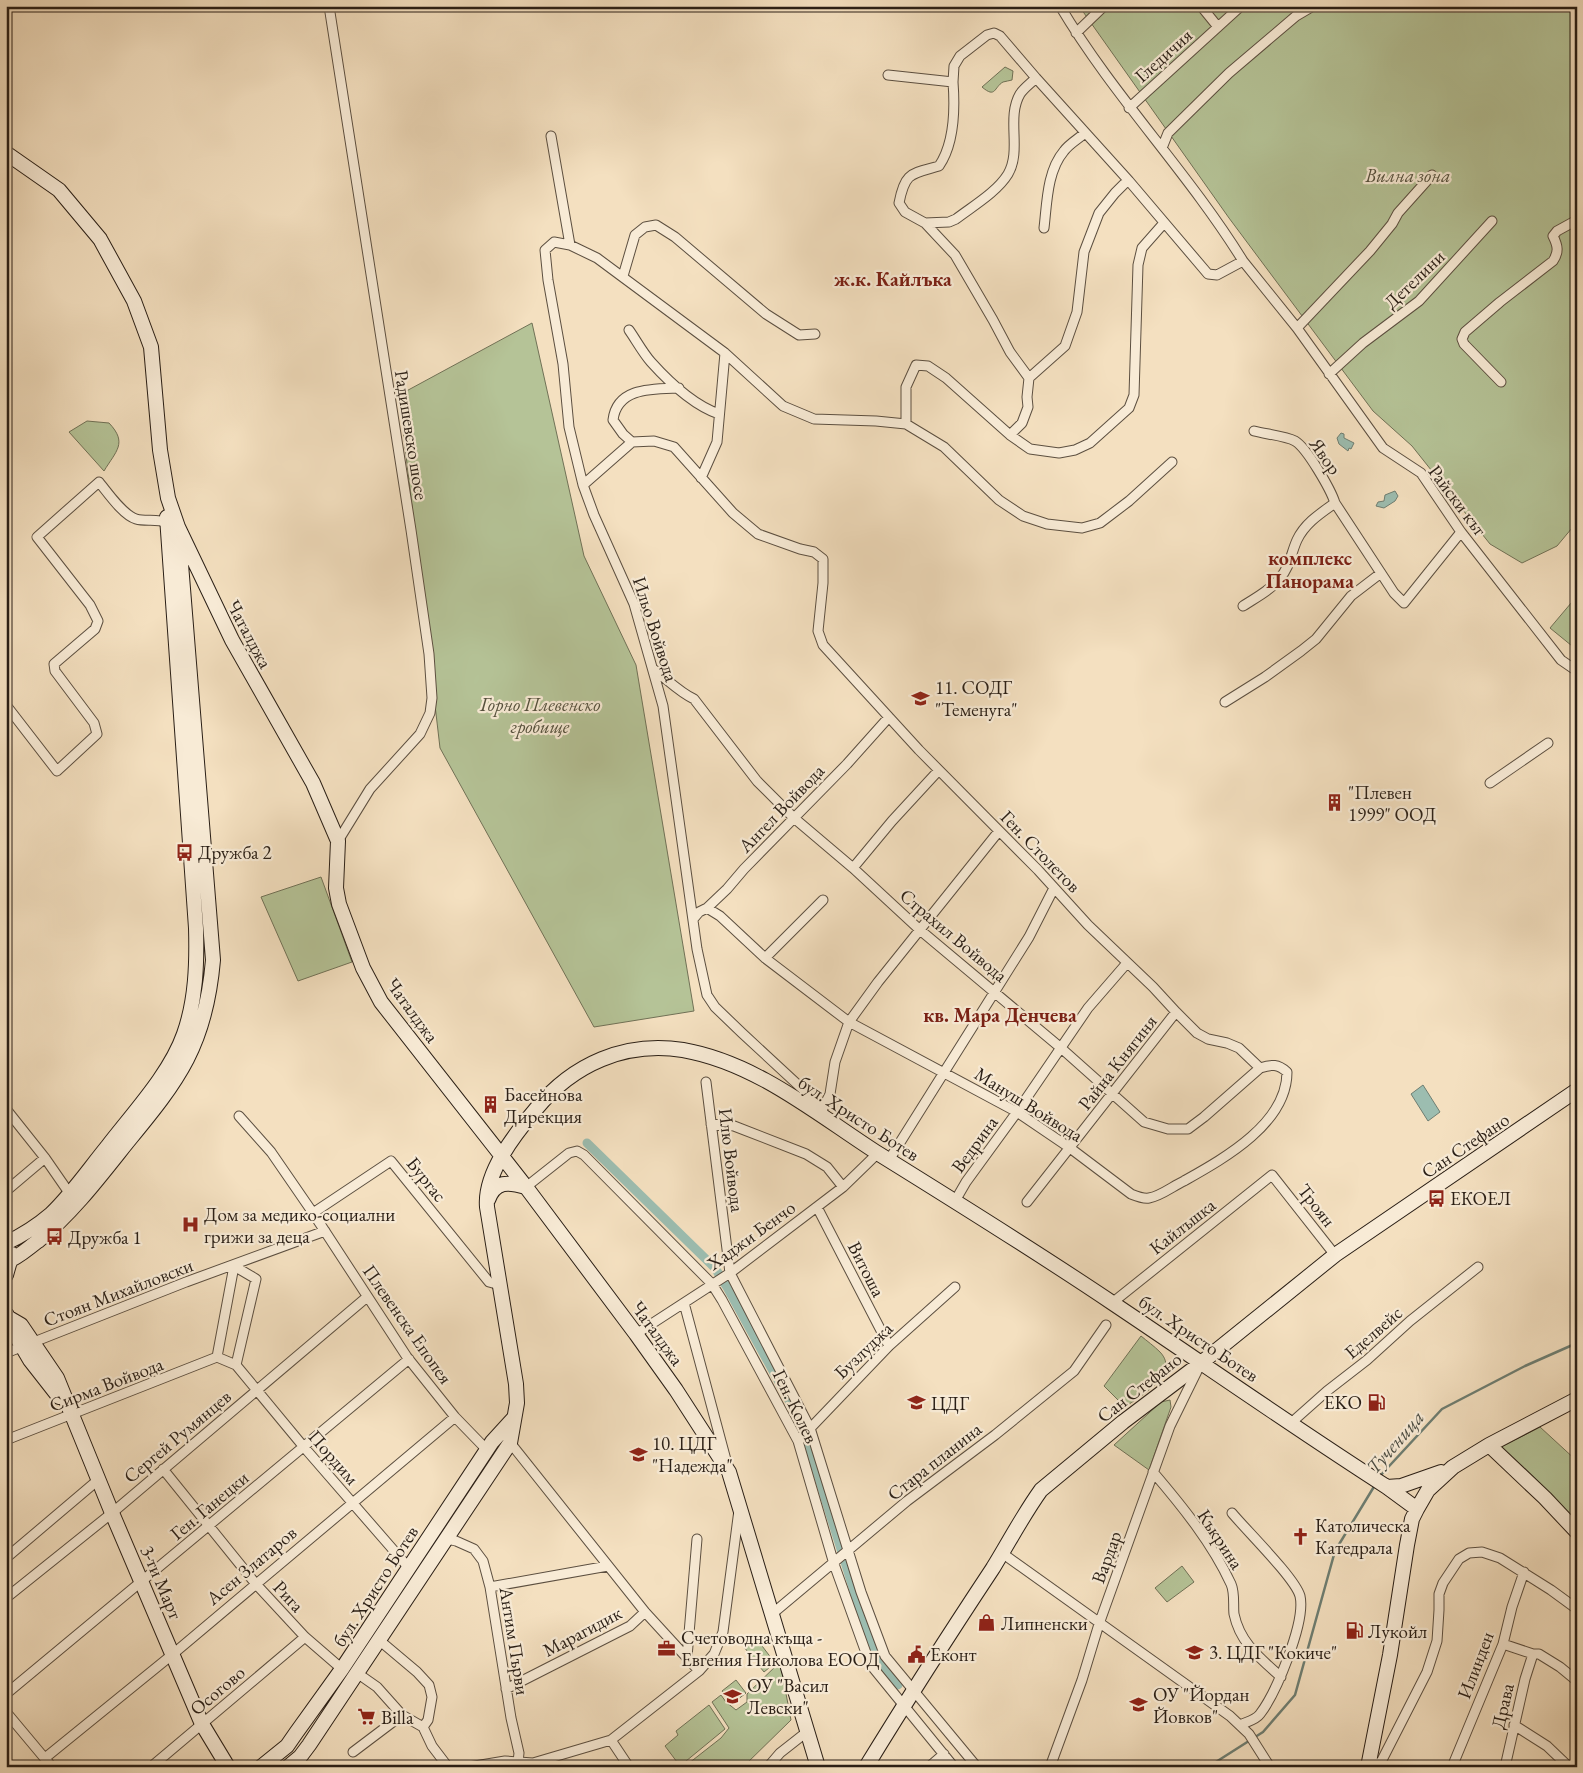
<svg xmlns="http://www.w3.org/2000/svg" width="1583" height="1773" font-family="'EB Garamond',serif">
<rect width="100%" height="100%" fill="#f4e0c0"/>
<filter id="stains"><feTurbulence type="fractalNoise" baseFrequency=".004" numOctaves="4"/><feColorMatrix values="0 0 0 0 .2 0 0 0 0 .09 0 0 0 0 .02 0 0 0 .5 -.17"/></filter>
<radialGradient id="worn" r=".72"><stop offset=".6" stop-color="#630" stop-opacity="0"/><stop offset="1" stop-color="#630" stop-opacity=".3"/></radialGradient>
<!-- green -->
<path fill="#b5c397" stroke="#707156" d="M1079,6H1577V522L1557,546L1522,563L1490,544L1412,446L1373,411L1229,218Z
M1005,67L1013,71L1012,80C1009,81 1006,81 1003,82C994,87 996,99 982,87Z
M532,323L584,556L636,665L694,1011L594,1027L440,748L399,395Z
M87,421L109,423C128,443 116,451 104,471L69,432Z
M1577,596V650L1550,628Z
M321,877L352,962L298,981L261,897Z
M1141,1336C1147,1341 1154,1346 1160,1352C1181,1374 1140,1396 1125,1407L1104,1386Z
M1170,1400L1171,1407L1149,1470L1114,1445L1161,1402Z
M1540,1427L1577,1461V1526L1501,1447Z
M1182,1566L1194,1582L1167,1602L1155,1588Z
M756,1638L775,1663L764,1672L744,1647Z
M780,1662L791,1720L743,1767H684L721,1738L729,1728L712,1702L721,1695L726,1702L736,1710L747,1702V1694Z
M736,1680L746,1693L732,1704L722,1691Z
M709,1705L725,1729L680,1766L665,1746L678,1735L676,1731Z"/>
<!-- water -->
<path fill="#9cbdb0" stroke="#6e7e72" d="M1341,433L1344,434V438L1354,443L1351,449L1349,448L1348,451L1339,444L1337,438Z
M1395,491L1398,496L1395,501L1384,508L1376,506L1378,502L1384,501L1385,495Z
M1423,1085L1440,1112L1428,1121L1411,1094Z"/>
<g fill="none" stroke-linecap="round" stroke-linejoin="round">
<!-- stream -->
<path stroke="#6e7e72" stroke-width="2.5" d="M1380,1476L1442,1409L1525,1366L1577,1343
M1208,1767L1263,1732L1295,1695L1335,1551L1375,1485"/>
<!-- canal -->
<path stroke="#9cbdb0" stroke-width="9" d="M587,1143L715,1268L727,1287L802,1424L859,1607L881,1666L898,1685"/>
<defs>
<path id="street" d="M329,6L411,530L429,654L432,698L430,713L420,734L370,789L338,841
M1060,6C1114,97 1188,172 1243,261
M1201,6L1218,27
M1076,33L1104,6
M888,75L953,82L954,66L960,56L987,35L994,33L1000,36L1036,78L1129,181L1208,274L1217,275L1243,261L1297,328L1383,448L1421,473L1461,532L1561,660L1577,671
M1129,108L1241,6
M551,136L570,245L554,242L545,250L548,280L563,364L569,427L583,485L594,515L634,604L663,706L697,949L707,995L715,1007L742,1033L823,1108L822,1116
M1162,148L1168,133L1229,73L1296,16L1313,6
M925,223L949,222L956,219C973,206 997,192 1008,174C1022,150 1006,118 1020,94C1024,88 1030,84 1036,78
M1044,228C1047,203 1047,171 1064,151C1069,144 1078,139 1085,133
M570,245L597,258L725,353L783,406L814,419L876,421L906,424L944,447L999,500L1023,516L1047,524L1082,528L1100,523L1129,501L1172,462
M623,276L635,235L645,227L656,225L675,237L766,314L799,335L815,334
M1297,328L1370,251L1392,224L1398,213L1432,175
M629,330C636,340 643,353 651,362C669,382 693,405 719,414
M1329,374L1363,343L1419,301L1492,221
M1029,378L1065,346L1077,312L1084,252L1099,213L1115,193L1124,184L1129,181
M1501,382L1464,344L1462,339L1465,332L1500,302L1553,261C1559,252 1558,246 1553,236L1557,231L1577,220
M906,424V387L916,365L928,366L946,378L1010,435L1022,423L1028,407L1027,397L1029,378L1010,352L993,320L955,255L925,223L905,212L899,203C905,172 911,174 939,166C954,144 955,108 953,82
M1254,431C1265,434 1286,436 1295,441C1307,448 1331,490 1335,503L1394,593L1404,603L1461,532
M1010,435L1030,449L1059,453L1075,450L1090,443L1129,408L1134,395L1138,265L1142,248L1164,223
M632,442L623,434L613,420C617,387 653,389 679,388
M701,478L717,442L725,353
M583,485L632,442L654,441L674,447L733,513L758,534L800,549L814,552L823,559V583L818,631L823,645L919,750L1038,870L1088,925L1153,987L1176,1012L1197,1033L1208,1039L1227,1043L1239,1048L1260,1068
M1243,606C1255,598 1271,590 1280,578C1290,567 1291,553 1297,540C1305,523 1321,513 1335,503
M653,669C667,679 679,692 694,699L757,781L794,818L853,868L920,930L1061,1048L1144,1122L1168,1129H1188L1204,1117L1260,1068C1272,1064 1278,1064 1287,1072C1287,1124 1223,1159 1184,1181C1173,1186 1161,1196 1149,1198C1143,1199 1136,1196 1131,1194L1070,1148L1017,1112L849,1022L765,958L720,916L707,908
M1225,702L1265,677L1301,651L1316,639L1351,596L1381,573
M6,705L57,771L97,734L94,723L55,671L54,664L95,629L98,621L90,605L37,537L99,482C108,493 123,515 136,519C146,522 157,518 167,523
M1490,783L1548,743
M853,868L892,821L939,770
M694,918L699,912L707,908L727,889L744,869L847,764L889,717
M765,958L823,900
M706,1082L730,1273L810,1428L861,1592L885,1656L977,1767
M823,1108L830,1094L835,1062L849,1022L878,982L999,831
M6,1109L45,1158L72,1197
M239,1116L271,1152L313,1213L407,1357L455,1417L487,1450
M711,1124L734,1126L806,1154L827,1167L843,1187
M889,1160L1029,937L1054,888
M526,1187L569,1153L577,1151L584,1155L712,1284L722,1300L798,1441L834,1564L870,1664L954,1767
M6,1191L45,1158
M955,1201L966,1182L1017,1112L1088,1008L1127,963
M1027,1202L1176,1012
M817,1207L889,1346
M313,1213L391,1161L489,1282L500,1285
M684,1303L726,1460
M1112,1303L1272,1175L1335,1255
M636,1334L730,1273L843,1187L878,1153
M6,1353L186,1282L325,1231
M236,1365L256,1279L234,1266L217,1357L236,1365L303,1446L409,1568
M1291,1423L1327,1391L1367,1360L1410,1321L1478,1267
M6,1440L217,1357
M508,1440L645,1612L699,1671
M798,1441L889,1346L955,1287
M163,1469L255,1583L305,1637L342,1669
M1153,1472C1182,1506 1212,1543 1231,1584C1235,1593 1233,1605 1234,1614C1240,1643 1260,1658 1281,1677
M1232,1513C1246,1530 1295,1578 1300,1596C1306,1622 1276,1693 1260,1714C1256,1720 1246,1722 1240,1725
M447,1539L456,1541L474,1549L483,1561L490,1587L511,1718L519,1753L518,1762L522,1765
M1002,1553L1230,1716L1249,1734L1270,1767
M6,1558L98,1480
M490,1587L608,1566
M6,1598L112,1513L367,1297
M772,1614L907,1501L995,1435L1074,1371L1106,1325
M379,1640L417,1672L429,1685L432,1697L428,1720L423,1727
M1503,1644L1533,1654H1539L1560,1667L1577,1681
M687,1657L697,1539
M357,1673L377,1687L402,1715
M506,1689L630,1626L645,1612
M6,1694L409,1359
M6,1712L52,1767
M1514,1725L1547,1746L1569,1767
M611,1740L629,1767
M353,1752L402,1715L423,1727L432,1746L448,1767
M45,1758L173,1654L455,1417
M1369,1765L1381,1762L1427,1672L1437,1641L1439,1610V1594L1443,1583L1459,1559L1469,1553L1482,1552L1500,1558L1551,1590L1577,1609
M151,1767L305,1637
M469,1767L505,1761L533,1763L611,1740L699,1671L714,1654L723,1632L739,1510
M768,1767L780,1753L808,1731
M929,1767L944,1754
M1050,1767L1082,1680L1099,1624L1170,1426L1199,1367
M1452,1767L1503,1644L1512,1607L1524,1572
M1505,1767L1525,1679L1533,1654"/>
<path id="secondary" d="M6,153L59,190L100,239L134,301L151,347L160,450L168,498L178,527L213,960C210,995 203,1028 187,1059C171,1090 147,1118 125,1145C98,1179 72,1213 38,1241C28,1248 18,1258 6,1262
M167,523L178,527L232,640L313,783L338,841L336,888L339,904L363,968L381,1002L526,1187L636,1334L676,1390L729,1472L818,1767
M488,1200C495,1180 509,1182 526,1187
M6,1243C23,1235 37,1226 51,1214C72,1194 89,1169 107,1147C133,1113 170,1074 184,1034C196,1000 197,963 196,928L167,517
M6,1275L12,1254
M7,1315L13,1331L30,1360L59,1397
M9,1318L21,1325L57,1378L112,1513L202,1724L228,1767
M1489,1445L1545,1498L1577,1532
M1387,1487L1401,1486L1441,1472
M261,1767L287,1746L296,1733L342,1669L492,1442L513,1419
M288,1767L300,1757L309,1745L510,1443L517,1403L516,1384L487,1207C484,1173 515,1134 536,1109C573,1064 625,1041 683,1050C757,1063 818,1115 879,1154C958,1203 1037,1252 1114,1304C1205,1365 1295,1428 1387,1487L1417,1509
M866,1767C907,1700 950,1633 993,1568C1009,1542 1023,1515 1041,1490L1123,1422L1201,1363L1335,1255L1577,1090
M1368,1767L1390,1655L1407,1545L1412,1519L1417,1509L1428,1490L1453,1467L1489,1445L1577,1399"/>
</defs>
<!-- street casing -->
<use href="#street" stroke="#5c4f40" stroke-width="11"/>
<!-- secondary casing -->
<use href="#secondary" stroke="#2a1f16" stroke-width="16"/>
<!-- street -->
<use href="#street" stroke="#f8ebd6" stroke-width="9"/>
<!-- secondary -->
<use href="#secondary" stroke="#f8ebd6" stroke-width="14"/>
</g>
<!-- icons -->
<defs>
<symbol id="school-bare" viewBox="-9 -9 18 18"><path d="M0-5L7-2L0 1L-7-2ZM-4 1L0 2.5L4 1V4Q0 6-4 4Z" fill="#8f2418" stroke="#f8ebd6" stroke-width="2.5" paint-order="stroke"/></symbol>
<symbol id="building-bare" viewBox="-9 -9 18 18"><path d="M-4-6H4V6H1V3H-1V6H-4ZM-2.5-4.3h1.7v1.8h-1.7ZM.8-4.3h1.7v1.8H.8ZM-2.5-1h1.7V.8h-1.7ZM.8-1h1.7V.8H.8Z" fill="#8f2418" stroke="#f8ebd6" stroke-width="2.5" paint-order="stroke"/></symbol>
<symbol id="bus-bare" viewBox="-9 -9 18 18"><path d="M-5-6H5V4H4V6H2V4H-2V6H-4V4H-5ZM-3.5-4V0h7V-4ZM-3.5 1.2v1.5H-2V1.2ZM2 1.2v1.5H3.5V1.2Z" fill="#8f2418" stroke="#f8ebd6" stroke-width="2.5" paint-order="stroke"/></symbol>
<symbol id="hospital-bare" viewBox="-9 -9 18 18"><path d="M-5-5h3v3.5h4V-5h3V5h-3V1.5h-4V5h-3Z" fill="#8f2418" stroke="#f8ebd6" stroke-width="2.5" paint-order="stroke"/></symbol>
<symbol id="fuel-bare" viewBox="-9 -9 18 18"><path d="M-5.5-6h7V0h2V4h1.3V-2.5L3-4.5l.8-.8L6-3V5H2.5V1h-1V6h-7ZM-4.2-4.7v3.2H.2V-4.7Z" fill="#8f2418" stroke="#f8ebd6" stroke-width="2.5" paint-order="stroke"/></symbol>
<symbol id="church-bare" viewBox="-9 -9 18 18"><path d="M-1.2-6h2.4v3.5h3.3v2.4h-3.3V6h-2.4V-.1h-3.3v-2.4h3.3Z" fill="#8f2418" stroke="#f8ebd6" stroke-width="2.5" paint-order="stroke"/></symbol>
<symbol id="shop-bare" viewBox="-9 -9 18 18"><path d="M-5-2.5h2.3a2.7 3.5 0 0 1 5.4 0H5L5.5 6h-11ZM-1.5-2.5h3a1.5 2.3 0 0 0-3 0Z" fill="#8f2418" stroke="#f8ebd6" stroke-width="2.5" paint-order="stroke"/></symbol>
<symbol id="office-bare" viewBox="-9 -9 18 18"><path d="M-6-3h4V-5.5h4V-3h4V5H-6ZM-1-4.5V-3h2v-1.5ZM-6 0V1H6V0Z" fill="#8f2418" stroke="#f8ebd6" stroke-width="2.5" paint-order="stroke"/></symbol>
<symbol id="civic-bare" viewBox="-9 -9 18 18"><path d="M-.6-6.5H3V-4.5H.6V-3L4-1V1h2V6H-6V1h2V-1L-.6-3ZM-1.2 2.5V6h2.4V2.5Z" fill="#8f2418" stroke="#f8ebd6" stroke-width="2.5" paint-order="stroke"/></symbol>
<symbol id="supermarket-bare" viewBox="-9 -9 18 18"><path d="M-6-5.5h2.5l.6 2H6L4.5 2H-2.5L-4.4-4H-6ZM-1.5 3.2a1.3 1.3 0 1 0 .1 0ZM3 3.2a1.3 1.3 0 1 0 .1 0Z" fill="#8f2418" stroke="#f8ebd6" stroke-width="2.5" paint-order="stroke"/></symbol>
</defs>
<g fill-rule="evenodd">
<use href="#school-bare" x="908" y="686" width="25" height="25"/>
<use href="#building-bare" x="1322" y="790" width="25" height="25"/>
<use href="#bus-bare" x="172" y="840" width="25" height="25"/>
<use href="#building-bare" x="478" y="1092" width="25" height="25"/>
<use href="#bus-bare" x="1424" y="1186" width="25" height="25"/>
<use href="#hospital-bare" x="178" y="1212" width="25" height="25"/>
<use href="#bus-bare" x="42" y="1224" width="25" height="25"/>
<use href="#fuel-bare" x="1364" y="1390" width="25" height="25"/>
<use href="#school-bare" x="904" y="1390" width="25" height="25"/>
<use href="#school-bare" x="626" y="1442" width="25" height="25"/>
<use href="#church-bare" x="1288" y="1524" width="25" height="25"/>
<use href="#shop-bare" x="974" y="1610" width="25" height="25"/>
<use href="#fuel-bare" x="1342" y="1618" width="25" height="25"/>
<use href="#office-bare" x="654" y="1636" width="25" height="25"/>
<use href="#school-bare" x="1182" y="1640" width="25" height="25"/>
<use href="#civic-bare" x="904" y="1642" width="25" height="25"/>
<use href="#school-bare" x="720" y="1684" width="25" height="25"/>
<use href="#school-bare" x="1126" y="1692" width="25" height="25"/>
<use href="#supermarket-bare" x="354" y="1704" width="25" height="25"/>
</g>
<g text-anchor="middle" stroke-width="4.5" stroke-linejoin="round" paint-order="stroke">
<!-- street labels -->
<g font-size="19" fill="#2a1f16" stroke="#f8ebd6">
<text transform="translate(1163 55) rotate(-42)" y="7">Гледичия</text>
<text transform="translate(1414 279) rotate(-44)" y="7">Детелини</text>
<text transform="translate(412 435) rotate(81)" y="7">Радишевско шосе</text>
<text transform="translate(1326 456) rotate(55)" y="7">Явор</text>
<text transform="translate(1458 500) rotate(53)" y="7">Райски кът</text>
<text transform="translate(656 629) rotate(72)" y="7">Ильо Войвода</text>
<text transform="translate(250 634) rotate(62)" y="7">Чаталджа</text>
<text transform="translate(781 808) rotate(-46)" y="7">Ангел Войвода</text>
<text transform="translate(1041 851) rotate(46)" y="7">Ген. Столетов</text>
<text transform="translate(954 935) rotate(40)" y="7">Страхил Войвода</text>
<text transform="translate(413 1010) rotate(54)" y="7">Чаталджа</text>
<text transform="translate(1117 1062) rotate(-52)" y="7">Райна Княгиня</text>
<text transform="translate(1029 1104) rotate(32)" y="7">Мануш Войвода</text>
<text transform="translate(859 1118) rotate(33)" y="7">бул. Христо Ботев</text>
<text transform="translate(974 1144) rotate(-54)" y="7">Ведрина</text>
<text transform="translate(1465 1145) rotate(-34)" y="7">Сан Стефано</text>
<text transform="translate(732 1160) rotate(83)" y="7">Илю Войвода</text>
<text transform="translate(427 1179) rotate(51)" y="7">Бургас</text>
<text transform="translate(1317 1205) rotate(52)" y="7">Троян</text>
<text transform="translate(1182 1226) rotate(-38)" y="7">Кайлъшка</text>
<text transform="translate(751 1235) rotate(-36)" y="7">Хаджи Бенчо</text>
<text transform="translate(867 1269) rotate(63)" y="7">Витоша</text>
<text transform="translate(118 1292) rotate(-21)" y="7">Стоян Михайловски</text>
<text transform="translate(408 1324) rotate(55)" y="7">Плевенска Епопея</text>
<text transform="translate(1373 1332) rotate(-41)" y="7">Еделвейс</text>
<text transform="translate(658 1333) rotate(54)" y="7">Чаталджа</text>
<text transform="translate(1199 1338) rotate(34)" y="7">бул. Христо Ботев</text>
<text transform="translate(863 1350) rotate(-44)" y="7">Бузлуджа</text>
<text transform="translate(106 1384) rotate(-21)" y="7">Сирма Войвода</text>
<text transform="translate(1139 1387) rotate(-38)" y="7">Сан Стефано</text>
<text transform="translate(796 1406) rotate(64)" y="7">Ген. Колев</text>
<text transform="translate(177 1436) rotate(-40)" y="7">Сергей Румянцев</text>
<text transform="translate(334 1457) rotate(49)" y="7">Пордим</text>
<text transform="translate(934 1461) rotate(-38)" y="7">Стара планина</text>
<text transform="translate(209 1505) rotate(-40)" y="7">Ген. Ганецки</text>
<text transform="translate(1221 1539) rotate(57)" y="7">Къкрина</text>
<text transform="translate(1106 1557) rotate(-70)" y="7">Вардар</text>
<text transform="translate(251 1565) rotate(-40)" y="7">Асен Златаров</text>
<text transform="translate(162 1582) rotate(67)" y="7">3-ти Март</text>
<text transform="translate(375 1586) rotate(-57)" y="7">бул. Христо Ботев</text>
<text transform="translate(289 1596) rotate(47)" y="7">Рига</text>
<text transform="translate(582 1631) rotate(-28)" y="7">Марагидик</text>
<text transform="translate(515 1641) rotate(81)" y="7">Антим Първи</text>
<text transform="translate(1475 1665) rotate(-69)" y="7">Илинден</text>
<text transform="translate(217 1690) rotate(-40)" y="7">Осогово</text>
<text transform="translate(1502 1706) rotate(-77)" y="7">Драва</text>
</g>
<!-- park labels -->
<g font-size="19" font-style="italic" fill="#54503d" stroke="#f8ebd6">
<text x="1408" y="182">Вилна зона</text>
<text x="540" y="711">Горно Плевенско<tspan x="540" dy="22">гробище</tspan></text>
</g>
<!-- poi labels -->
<g font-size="19" fill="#2a1f16" stroke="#f8ebd6" text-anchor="start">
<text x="935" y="694">11. СОДГ<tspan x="935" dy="22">"Теменуга"</tspan></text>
<text x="1348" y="799">"Плевен<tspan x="1348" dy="22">1999" ООД</tspan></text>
<text x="198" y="859">Дружба 2</text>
<text x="504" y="1101">Басейнова<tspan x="504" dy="22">Дирекция</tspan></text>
<text x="1450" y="1205">ЕКОЕЛ</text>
<text x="204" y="1221">Дом за медико-социални<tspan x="204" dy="22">грижи за деца</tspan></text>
<text x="68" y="1244">Дружба 1</text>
<text x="1362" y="1409" text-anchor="end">EKO</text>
<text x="931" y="1410">ЦДГ</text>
<text x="652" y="1450">10. ЦДГ<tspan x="652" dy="22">"Надежда"</tspan></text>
<text x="1315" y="1532">Католическа<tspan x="1315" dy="22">Катедрала</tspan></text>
<text x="1001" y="1630">Липненски</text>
<text x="1368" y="1638">Лукойл</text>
<text x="681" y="1644">Счетоводна къща -<tspan x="681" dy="22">Евгения Николова ЕООД</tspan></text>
<text x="1209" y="1659">3. ЦДГ "Кокиче"</text>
<text x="930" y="1661">Еконт</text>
<text x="747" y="1692">ОУ "Васил<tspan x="747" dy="22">Левски"</tspan></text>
<text x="1153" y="1701">ОУ "Йордан<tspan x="1153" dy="22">Йовков"</tspan></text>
<text x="381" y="1724">Billa</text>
</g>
<!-- neighbourhood labels -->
<g font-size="20" font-weight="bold" fill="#7a1f14" stroke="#f8ebd6">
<text x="893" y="286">ж.к. Кайлъка</text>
<text x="1310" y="565">комплекс<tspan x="1310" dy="23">Панорама</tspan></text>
<text x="1000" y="1022">кв. Мара Денчева</text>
</g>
<!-- water labels -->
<g font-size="20" font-style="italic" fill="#4c4e44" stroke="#f8ebd6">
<text transform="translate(1395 1442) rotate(-49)" y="7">Тученица</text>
</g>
</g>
<!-- margin -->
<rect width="1583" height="1773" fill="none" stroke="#f4e0c0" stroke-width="25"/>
<rect x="8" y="8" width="1568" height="1758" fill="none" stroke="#2a1f16" stroke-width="2.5"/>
<rect x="12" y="12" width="1558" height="1748" fill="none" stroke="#2a1f16"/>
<rect width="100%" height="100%" filter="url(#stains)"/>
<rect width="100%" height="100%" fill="url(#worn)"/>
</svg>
